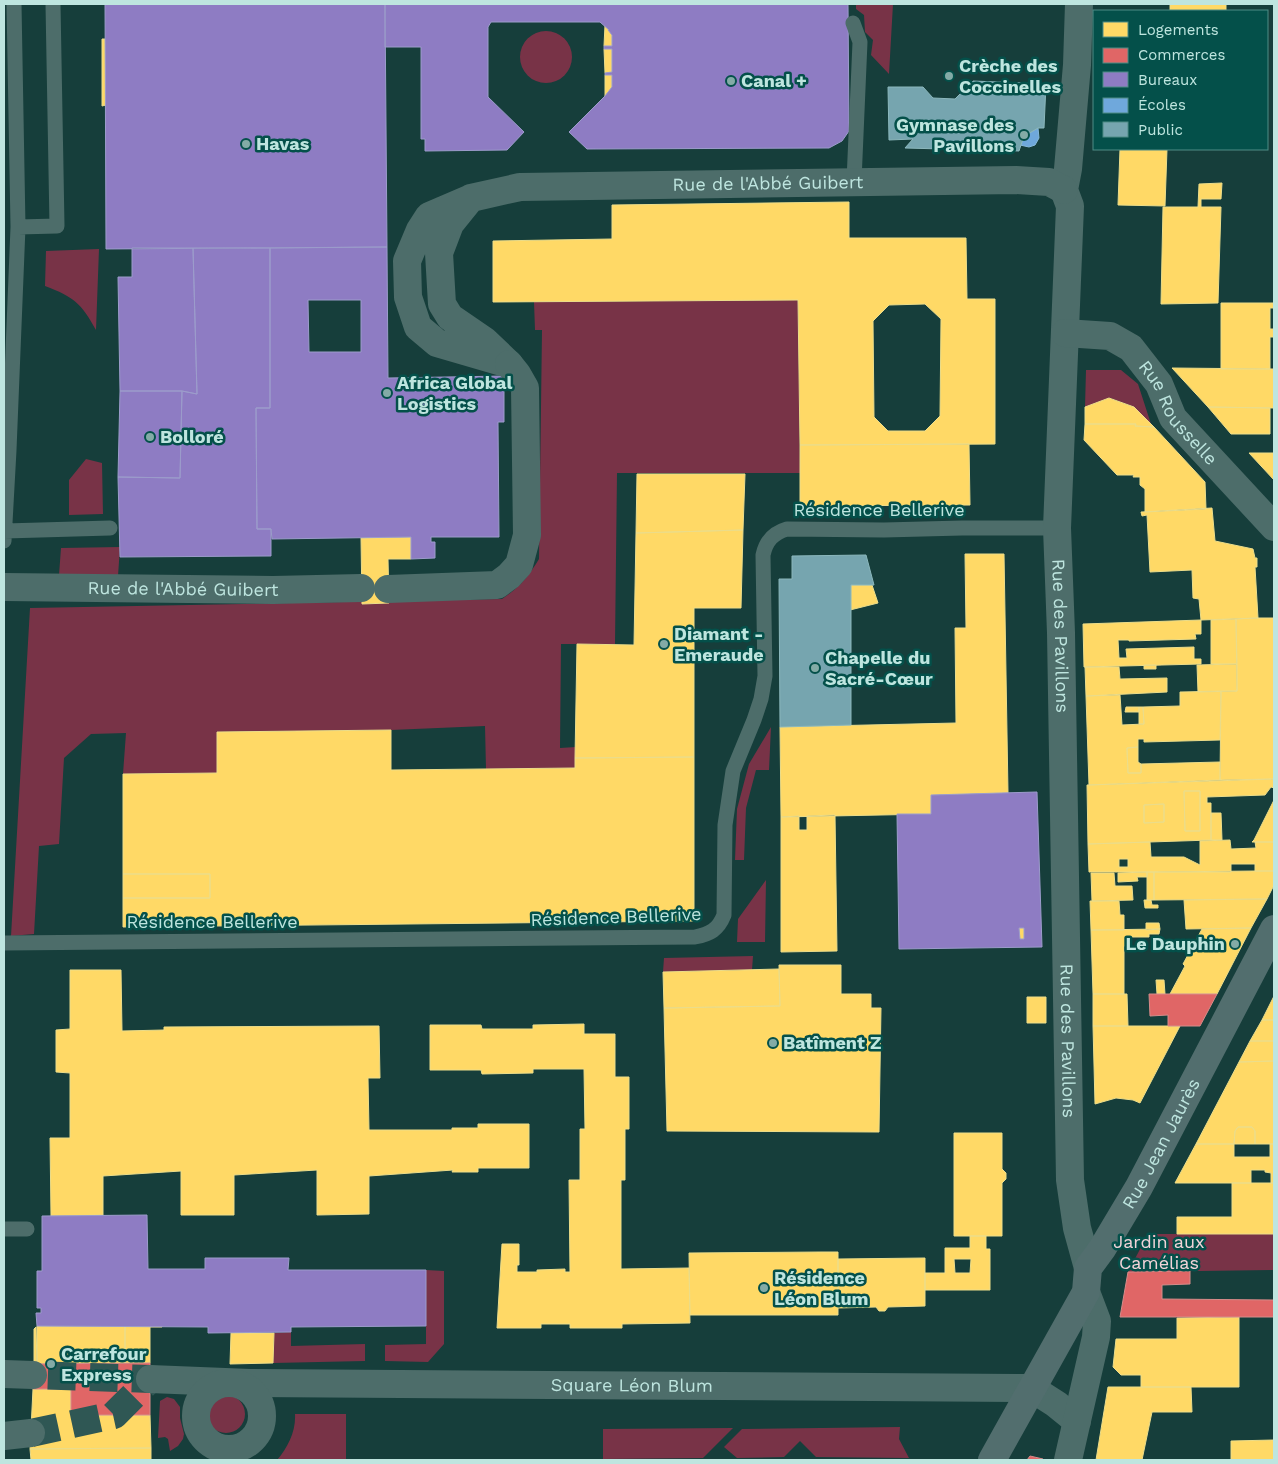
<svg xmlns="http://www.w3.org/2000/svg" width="1278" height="1464" font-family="'Work Sans',sans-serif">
<rect width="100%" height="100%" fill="#163e3b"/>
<!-- green -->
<path fill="#783347" d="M856,4H893L889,74L871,55L873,40L865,32L864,15L856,9Z
M520 57a26 26 0 1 1 52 0a26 26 0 1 1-52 0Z
M99,249L96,330C81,303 74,297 45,286L46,251Z
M798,300L800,473H617L615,644H561L560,748L576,747L575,768L486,769L485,726L391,730L217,732V773L123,774L126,733L91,734L64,758L59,844L39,846L34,934L11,936L30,608L502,599C520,587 528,577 539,559L542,330H535L534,302Z
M1086,370H1121L1138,384L1151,424L1134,407L1110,398L1085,407Z
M86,459L102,463L103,514L69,515V480Z
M120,547L118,576L59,575L61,548Z
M771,727L769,770H756L746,808L744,860H735L737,809L749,764Z
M766,880L765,942H737L738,919Z
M753,956L752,970L663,972L664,958Z
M1148,1234H1274V1270L1128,1272Z
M426,1270L444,1271V1344L428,1362L385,1361V1345L426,1344Z
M291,1332V1346L365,1344V1361L273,1363L274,1333Z
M207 1414a19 19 0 1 1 38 0a19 19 0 1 1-38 0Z
M167,1397L174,1399L180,1407V1418L184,1434L183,1439L178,1446L170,1451L168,1439L165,1437L158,1438L160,1401Z
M295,1414H346V1460H277C288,1447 296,1431 295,1414Z
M900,1427L899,1439L909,1458L816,1457L800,1441L784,1457L737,1458L724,1447L742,1429Z
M733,1428L703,1458L603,1459V1429Z"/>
<!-- homes -->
<path fill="#ffd966" stroke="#ecdd8a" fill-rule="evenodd" d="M1170,4H1226V11H1170Z
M605,25L612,35V46H604Z
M102,39H105L106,105L102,106Z
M604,49H612V72L605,73Z
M605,75H612V87L605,96Z
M1120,149H1167L1165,206L1118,205Z
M1222,183L1221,199H1201V207H1221L1218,303L1161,304L1163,207H1198L1199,184Z
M849,202V238H966L967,299H995V444L800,445L798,300L493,302V241L612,239V205ZM925,304L941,319L940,416L925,431H888L874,417L873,321L889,305Z
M1221,303H1273L1274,308H1270V329H1274V337H1270V369H1221Z
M1172,368L1274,369V408L1208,407Z
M1109,398L1134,407L1154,427L1135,426L1136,424H1085V407Z
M1208,407L1270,408V434H1231Z
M1085,424H1136L1135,426L1154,427L1205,482L1206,509L1145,512V489L1140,485V477H1133L1134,475H1117L1084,440Z
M969,444L970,505L800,506V445Z
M1249,453H1274V480Z
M637,474H745L743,530L636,533Z
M1212,508L1215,541L1253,549L1255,558H1257V567H1255L1258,618L1201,620L1199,599L1193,598L1192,570L1150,572L1147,515L1142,516L1141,512Z
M743,530L741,608H694V757L575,758L577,644L634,645L636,533Z
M411,537V559H388L389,603L362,604L361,538Z
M965,554H1004L1008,793L931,795V814L781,817L780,727L956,723L955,628H966Z
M851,585H872L878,603L850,610Z
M1258,618H1274V779L1220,780L1221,691H1237L1236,619Z
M1236,619L1237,664H1211V620Z
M1201,620V634H1195L1196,639L1129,641V640H1118L1119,658H1127L1126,649L1194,647V659H1201V664L1084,667L1083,624Z
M1237,664V691L1198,692L1197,665Z
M1144,665H1156V669H1144Z
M1085,667H1119L1120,679L1167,678V692L1086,696Z
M1221,691L1220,740L1144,742V739H1138V747L1127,748L1128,773H1141V764L1220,762V780L1089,785L1086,696L1120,695L1122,725L1144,724L1143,707L1180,706V692Z
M1126,707H1139V712H1125Z
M1139,707H1143L1144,724H1139Z
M391,730V770L575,768V758L694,757V921L123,927V898H210V874H123V774L217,773V732Z
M1138,747V762L1141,764V773H1128L1127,748Z
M1274,779V788L1271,787L1265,795L1207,797V803H1211V840L1088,844L1087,785ZM1184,791H1200V831H1185ZM1164,804V822L1144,823V805Z
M1184,791H1200V831H1185Z
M1274,800V842H1252L1254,840Z
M1164,804V822L1144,823V805Z
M1211,813H1221L1222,840H1211Z
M835,815L837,951L781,952V817L799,816V830H807V816Z
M1230,840L1231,849L1256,848L1255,842H1274V871H1255V864H1231V872H1089L1088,844L1150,842L1151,857H1184L1200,865V841ZM1119,859H1128V867H1119Z
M1255,871H1274V885L1267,899L1154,900V872Z
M1147,872H1154V900H1147Z
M1147,872V877H1137L1138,881L1118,882V873Z
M1091,873H1114L1115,886H1132L1133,900L1092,901Z
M123,874H210V898H123Z
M1267,899L1251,928L1186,929L1184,900Z
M1144,900H1151L1152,905H1158V908H1145Z
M1090,901H1119L1120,915H1124V930H1091Z
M1146,923H1159L1160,929L1146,930Z
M1019,928H1024V939H1020Z
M1251,928L1217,994H1170L1185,966L1183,964L1202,929Z
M1160,929L1159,934H1149V937H1130V946H1124V994H1093L1091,930Z
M779,965H841V994H871V1008H881L879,1132L667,1131L664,1008L780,1006Z
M779,969L780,1006L664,1008L663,972Z
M70,970H121L122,1031L164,1030V1027L379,1026L380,1078H368L369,1130H452V1128H478V1124H529V1168H478V1172H452L453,1170L369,1176V1214L317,1215V1170L234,1175V1215H181V1171L103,1176V1215L51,1216L50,1138H70V1073L56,1072V1030L70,1029Z
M1156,980H1164L1165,994H1157Z
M1093,994H1127L1128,1026H1093Z
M1274,996V1020H1262Z
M1027,997H1046V1023H1027Z
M1262,1020H1274V1041H1250Z
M584,1024V1034H615V1077H629V1129H625V1180H621V1269L689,1268L690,1323L622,1324V1328H570V1324H541V1328H497L502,1244H519V1265H517V1272H537V1270L565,1269V1272H570L569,1180H580V1129H585L584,1069H533V1073L482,1074L481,1070H430V1025H481L482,1029H533V1025Z
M1093,1026H1180L1140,1103L1133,1100L1116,1098L1095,1104Z
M1250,1041H1274V1061L1239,1062Z
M1274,1061V1144H1255V1131L1252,1127H1238L1235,1131L1234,1144H1196L1239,1062Z
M1238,1127H1252L1255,1131V1144H1234L1235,1131Z
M954,1133H1002V1169L1006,1173V1179L1002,1183V1236H954Z
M1196,1144H1234V1157H1270V1144H1274V1183H1271V1173L1265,1172V1170H1251V1183H1175Z
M1232,1183H1274V1234H1177V1217H1232Z
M970,1236H986V1249H990V1290H925V1273H945V1248H970ZM954,1259H971L970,1273H955Z
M821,1252H838V1315H690L689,1253Z
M925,1258V1306L888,1307L885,1311H879L876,1307L838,1308V1259Z
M1239,1317V1387H1141V1375H1121L1113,1367L1116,1339H1177V1318Z
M37,1326H125V1363L37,1364Z
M125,1326H162V1327H150V1363H125Z
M36,1327V1328L37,1364H34V1329Z
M231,1333H274L273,1363L230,1364Z
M1108,1387H1191L1192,1412H1152L1142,1460H1096Z
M33,1389H71V1415H150L151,1448L30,1449Z
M1274,1440V1460H1231V1441Z
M151,1448V1460H31L30,1449Z"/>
<!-- shops -->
<path fill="#e06666" stroke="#d68c8a" d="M1149,994H1217L1200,1026H1168V1015L1150,1016Z
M1190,1271V1284L1162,1285V1299L1274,1300V1317H1120L1128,1272Z
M150,1363V1415H71V1389H33L34,1364Z
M1030,1456L1043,1459V1460H1027Z"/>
<!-- offices -->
<path fill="#8e7cc3" stroke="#9c9ccb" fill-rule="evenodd" d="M105,4H385L387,247L106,249Z
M385,4H848L849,131L842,141L829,148L587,149L569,132L605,96L612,87V75H605V73L612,72V49H604V46H612V35L608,30H609L600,22H491L488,27V97L524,132L507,150L425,151V139H421V47H385Z
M387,247L388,378L504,376V422H498L499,537H431V542H435V558L411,559V537L272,539L271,529H257L256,408H270V248ZM308,300H361V352H309Z
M132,248H193L197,394L182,391H120L118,277H132Z
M193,248H270V408H256L257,529H271V556L120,557L118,477L180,478L182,391L197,394Z
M120,391H182L180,478L118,477Z
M1037,792L1042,947L899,949L897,814H931V795ZM1019,928H1024V939H1020Z
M147,1215L148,1269H205V1258H289L288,1270H426V1326L291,1327V1332L208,1333V1327L37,1326L36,1313H41V1308H37V1271H42V1216Z"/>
<!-- schools -->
<path fill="#6fa8dc" stroke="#87badd" d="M1038,128L1039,138L1035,145L1029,147L1020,145L1026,135Z"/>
<!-- public -->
<path fill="#76a5af" stroke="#8cb8bd" d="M973,81L1046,84L1044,128H1038L1026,135L1023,139L1019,151L905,148L913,139L889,140L888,87H923L933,98L955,99Z
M866,555L874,585H851V725L780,727L779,579H792V556Z"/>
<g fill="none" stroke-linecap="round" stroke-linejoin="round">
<!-- street-tunnel -->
<path stroke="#2f5754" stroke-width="28" stroke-dasharray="28 14" stroke-linecap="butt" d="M31,1433L114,1415L150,1379L33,1375"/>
<!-- lane -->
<path stroke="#4d6d6a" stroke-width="15" d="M853,23L860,42L854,181
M18,227L57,226L53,4
M5,531L110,528
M4,541L9,450L18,227L14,4
M4,943L695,937C710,934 718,930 724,915L725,825L733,771L754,720L761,699L765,676L763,555C766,541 773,533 787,529L884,530L962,528H1057
M4,1229H27"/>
<!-- street -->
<g stroke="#4d6d6a" stroke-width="28">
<path id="s1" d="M1079,4L1077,65L1068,169L1064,190L1070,206L1057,528L1061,633L1070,1180L1077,1228L1088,1268"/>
<path id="s2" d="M471,198L450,224L439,253L442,304L450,317L485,341L509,364L437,343L418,327L408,297L407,261L420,230L429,216L471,198L520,187L1016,180L1049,182L1064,190"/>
<path id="s3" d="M1065,333L1110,336L1131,348L1159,384L1173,418L1274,527"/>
<path id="s4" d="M4,587L273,590L361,588"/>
<path d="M388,589L497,585L509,576L519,565L527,535L525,388L517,374L509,364"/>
<path d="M4,1374L33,1375"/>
<path id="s5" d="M150,1379L250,1383L1031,1388L1056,1404L1077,1421"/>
<circle cx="229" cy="1416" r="33"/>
<path d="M4,1436L31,1433"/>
<path d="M1068,1460L1096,1337L1097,1321L1086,1292"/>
</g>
<!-- secondary -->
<path stroke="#526e6e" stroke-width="28" id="s6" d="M992,1460L1086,1292L1088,1268L1102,1249L1139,1187L1274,929"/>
</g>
<!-- markers -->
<g fill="#83aba6" stroke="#04504a" stroke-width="2">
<circle cx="949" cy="76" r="5"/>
<circle cx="731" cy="81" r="5"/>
<circle cx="1024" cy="135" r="5"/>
<circle cx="246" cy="144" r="5"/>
<circle cx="387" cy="393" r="5"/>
<circle cx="150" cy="437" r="5"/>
<circle cx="664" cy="644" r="5"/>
<circle cx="815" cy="668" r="5"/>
<circle cx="1235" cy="944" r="5"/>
<circle cx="773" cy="1043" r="5"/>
<circle cx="764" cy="1288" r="5"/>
<circle cx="51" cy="1364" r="5"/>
</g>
<g text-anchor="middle" stroke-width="5" stroke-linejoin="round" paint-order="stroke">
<!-- poi labels -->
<g font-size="18" font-weight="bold" fill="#bee5df" stroke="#04504a" text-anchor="start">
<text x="959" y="72">Crèche des<tspan x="959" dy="21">Coccinelles</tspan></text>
<text x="741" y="87">Canal +</text>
<text x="1014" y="131" text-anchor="end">Gymnase des<tspan x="1014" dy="21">Pavillons</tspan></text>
<text x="256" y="150">Havas</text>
<text x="397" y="389">Africa Global<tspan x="397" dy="21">Logistics</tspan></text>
<text x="160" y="443">Bolloré</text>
<text x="674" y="640">Diamant -<tspan x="674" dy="21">Emeraude</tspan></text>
<text x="825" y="664">Chapelle du<tspan x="825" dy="21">Sacré-Cœur</tspan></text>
<text x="1225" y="950" text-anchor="end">Le Dauphin</text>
<text x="783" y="1049">Batîment Z</text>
<text x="774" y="1284">Résidence<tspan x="774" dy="21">Léon Blum</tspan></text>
<text x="61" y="1360">Carrefour<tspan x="61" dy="21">Express</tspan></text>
</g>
<!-- street labels -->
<g font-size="18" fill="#bee5df" stroke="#04504a">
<text dy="6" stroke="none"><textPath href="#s2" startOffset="768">Rue de l'Abbé Guibert</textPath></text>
<text dy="6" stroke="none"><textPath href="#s3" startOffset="150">Rue Rousselle</textPath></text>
<text x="879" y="516">Résidence Bellerive</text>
<text dy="6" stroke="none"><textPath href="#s4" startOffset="179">Rue de l'Abbé Guibert</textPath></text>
<text dy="6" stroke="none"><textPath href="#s1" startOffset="634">Rue des Pavillons</textPath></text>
<text transform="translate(616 917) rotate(-2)" y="6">Résidence Bellerive</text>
<text x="212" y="928">Résidence Bellerive</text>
<text dy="6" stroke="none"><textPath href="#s1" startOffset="1039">Rue des Pavillons</textPath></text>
<text dy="6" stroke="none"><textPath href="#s6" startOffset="361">Rue Jean Jaurès</textPath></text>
<text dy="6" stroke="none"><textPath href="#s5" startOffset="482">Square Léon Blum</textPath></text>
</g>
<!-- park labels -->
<g font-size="18" fill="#f2d4d9" stroke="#04504a">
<text x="1159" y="1248">Jardin aux<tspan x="1159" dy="21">Camélias</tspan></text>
</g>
</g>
<!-- border -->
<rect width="1278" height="1464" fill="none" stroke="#bee5df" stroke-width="10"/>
<!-- legend -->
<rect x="1093" y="10" width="175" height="140" fill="#04504a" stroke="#4e8c86"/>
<rect x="1103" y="22" width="25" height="15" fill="#ffd966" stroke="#4e8c86"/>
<text x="1138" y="35" font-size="15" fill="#bee5df">Logements</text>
<rect x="1103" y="48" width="25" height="15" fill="#e06666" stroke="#4e8c86"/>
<text x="1138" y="60" font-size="15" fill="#bee5df">Commerces</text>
<rect x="1103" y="72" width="25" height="15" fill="#8e7cc3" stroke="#4e8c86"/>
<text x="1138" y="85" font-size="15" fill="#bee5df">Bureaux</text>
<rect x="1103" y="98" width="25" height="15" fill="#6fa8dc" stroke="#4e8c86"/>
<text x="1138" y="110" font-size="15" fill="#bee5df">Écoles</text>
<rect x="1103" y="122" width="25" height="15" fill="#76a5af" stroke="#4e8c86"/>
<text x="1138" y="135" font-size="15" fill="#bee5df">Public</text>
</svg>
